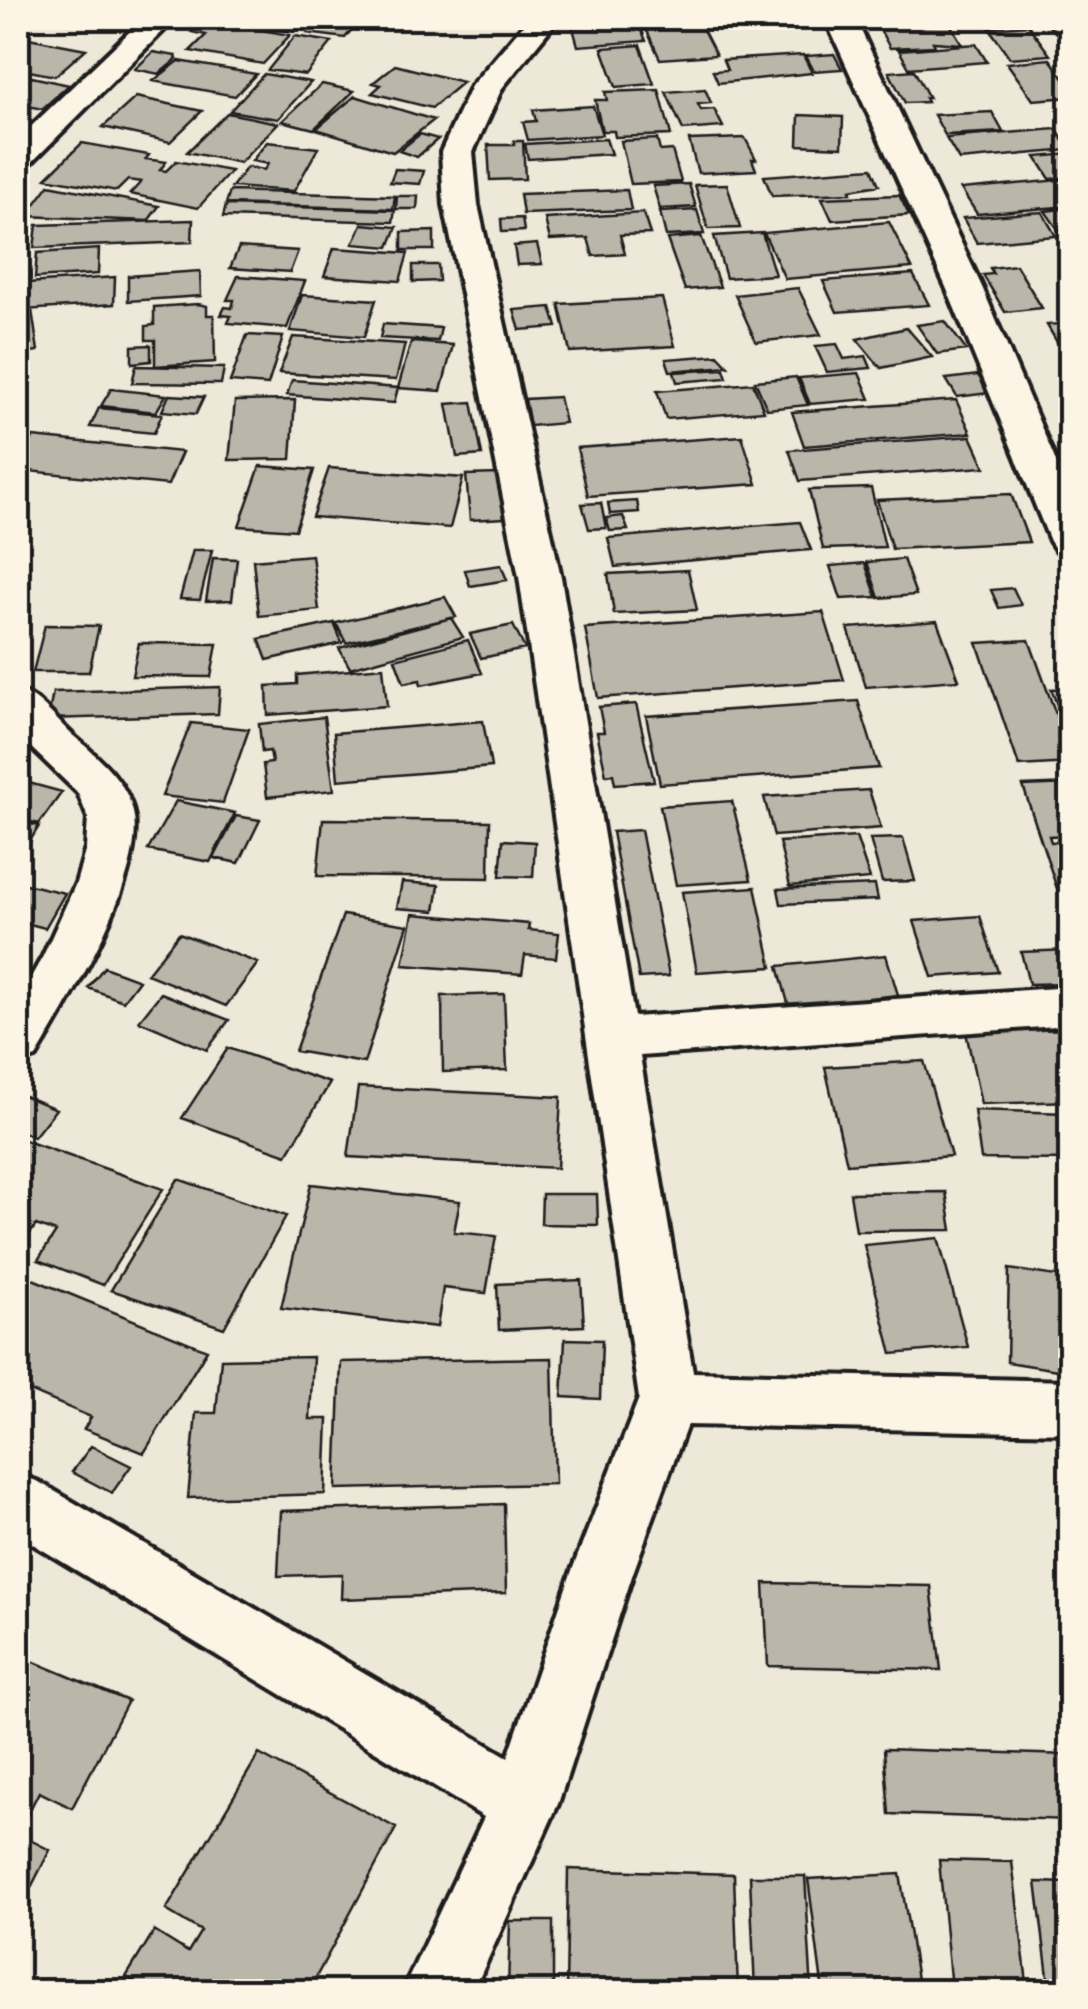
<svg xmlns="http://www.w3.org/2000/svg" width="1088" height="2009" font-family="'Indie Flower',sans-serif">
<rect width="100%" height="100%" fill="#eee8d9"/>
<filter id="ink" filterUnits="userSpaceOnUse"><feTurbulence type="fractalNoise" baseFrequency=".01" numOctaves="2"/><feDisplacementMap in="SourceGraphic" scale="20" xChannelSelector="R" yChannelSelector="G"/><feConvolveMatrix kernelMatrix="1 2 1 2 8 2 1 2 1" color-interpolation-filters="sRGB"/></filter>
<g filter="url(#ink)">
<!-- building -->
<path fill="#bab6aa" stroke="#1c1c1c" stroke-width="2.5" d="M211,18H306L294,32Z
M319,18H361L345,38L307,33Z
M583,18H637L646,41L578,46L571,21H583Z
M641,18H697L716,55L660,59Z
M711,18H810L812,22L715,28Z
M1070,18V47L1043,20Z
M205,20L290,35L263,64L190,51L206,35L192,32Z
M950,24L962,44L933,42L935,46L890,48L879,28Z
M1028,25L1050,55L1010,58L989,28Z
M18,36L86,49L55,76L18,69Z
M295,36L332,42L306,75L268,70Z
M976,44L987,62L909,68L899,50Z
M640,45L654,84L616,87L602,48Z
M153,52L176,56L177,59L159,74L135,69Z
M834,54L842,69L814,71L806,56Z
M803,55L812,73L718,83L713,71L727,70L723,60Z
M1050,59L1070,87V97L1033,100L1007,63Z
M179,61L256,74L235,96L153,81Z
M395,65L463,82L432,108L372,93L381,85L373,83Z
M914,70L929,98H925L927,102L905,103L889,72Z
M18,74L69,85L42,109L18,104Z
M264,74L311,82L278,119L230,111Z
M322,84L354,91L314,129L282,121Z
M705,89L711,103L698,104L701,110L714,109L723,127L683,130L666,92Z
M659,90L671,135L615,137L614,131H602L595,100H607L605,92Z
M355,96L434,120L393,152L316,129Z
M136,97L202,111L170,142L103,127Z
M593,106L602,135L528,140L523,122L536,121L533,110Z
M992,112L1003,132L945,135L934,115Z
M227,113L278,123L240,163L187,152Z
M799,115L843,117L842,147L798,145Z
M1056,129L1070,150L959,160L946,138Z
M420,134L438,139L417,157L399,151Z
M745,138L756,159H752L756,170L698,173L689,140Z
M606,139L611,154L528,159L525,144Z
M657,139L660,151L672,150L681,182L631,184L621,141Z
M514,141H523L525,179L490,180L488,145H514Z
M267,142L318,148L294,191L232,187L247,167L264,170L268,164L252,161Z
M82,143L149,155L146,159L166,162L160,170L166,171L176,161L231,171L198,208L130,194L141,182L128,180L117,191L46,178Z
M1070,154V177L1050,179L1036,157Z
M872,168L879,185L850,190L851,193L772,196L764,176Z
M395,169L424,171L420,184L390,182Z
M1070,179V206L977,214L961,189Z
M689,184L696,207L660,209L653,186Z
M727,184L740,228L708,229L695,185Z
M49,185L159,206L148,221L26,216Z
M627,190L631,210L523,214L520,194Z
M230,191L395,196L393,209L226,204Z
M899,195L909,215L832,220L822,198Z
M397,196H418L417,209H396Z
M226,205L395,210L393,222L223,217Z
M1070,208V234L1062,235L1045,211Z
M697,210L704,234L666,236L660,212Z
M1042,212L1056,236L977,243L963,218Z
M643,213L650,234L620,235L625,254L593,256L588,238L550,240L545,219Z
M522,218L524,231L502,232L501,219Z
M193,220L192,242L34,248L37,225Z
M889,222L912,268L785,279L764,233Z
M362,224L397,227L389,247L353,244Z
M434,231V250H402V232Z
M762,233L775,275L726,278L714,236Z
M701,236L720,287L685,290L667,239Z
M537,244L542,264L517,265L514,246Z
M239,247L298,251L290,272L230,268Z
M334,248L408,253L400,281L324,276Z
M99,249L98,274L35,278L37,253Z
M413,265H438L439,281L413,282Z
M1016,265L1042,308L1005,312L983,275L993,274L990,268Z
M200,271L201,296L128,301V276Z
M913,274L929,305L837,312L823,281Z
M238,276L305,281L287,328L228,323L231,316L221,315L225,307L232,308L234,300H227Z
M115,277L114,304L25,310L28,283Z
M798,288L821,335L756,342L735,295Z
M302,295L376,300L364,337L290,331Z
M662,298L675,346L570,352L559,304Z
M198,304L207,306V315H214L215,362L155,366V340H146V326L154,325V307Z
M551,307L557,327L520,330L514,310Z
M32,310L38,351L18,354V312Z
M945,321L966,350L937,354L917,325Z
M1070,323V356H1065L1047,325Z
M383,324L441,328L438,341L380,338Z
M907,328L932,357L881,368L857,339Z
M247,335L283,337L268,385L230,382Z
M293,337L405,344L396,380L279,373Z
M411,342L453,345L441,391L398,388Z
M837,344L844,359L866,356L871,368L827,372L815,346Z
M151,345V361L132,363V346Z
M718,355L728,366L670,371L666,359Z
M136,366L224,368L221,384L132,383Z
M724,369L727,378L677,382L674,372Z
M859,373L870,399L810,404L799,378Z
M978,375L989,393L957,397L946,379Z
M796,377L808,405L767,409L755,381Z
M292,380L398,388L394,403L287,395Z
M753,383L764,411L666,419L657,391Z
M111,389L166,395L156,412L101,406Z
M169,395L204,397L196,414L162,411Z
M559,397L565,423L530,426L525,399Z
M295,400L291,459L229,460L235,401Z
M956,400L971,433L804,446L792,412Z
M472,402L482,455L457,457L447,404Z
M99,408L162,414L154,433L90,427Z
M742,436L757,484L588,496L577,448Z
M971,436L985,467L800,481L789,450Z
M33,437L182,452L168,485L18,470Z
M260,466L314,470L295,530L239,526Z
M329,468L463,478L450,528L312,517Z
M499,474L504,518L470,520L466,475Z
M871,488L885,547L823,549L809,490Z
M1011,494L1029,542L892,549L877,500Z
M637,501L639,512L610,514L608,503Z
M601,503L606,528L589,529L582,504Z
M623,516L628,530L610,531L606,518Z
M800,522L811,550L615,567L608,538Z
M193,550H212L200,600L180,599Z
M312,555L319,610L259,616L253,560Z
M213,558L237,559L232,600L206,601Z
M903,559L916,595L879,598L867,562Z
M865,563L877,597L841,599L830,566Z
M501,565L507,580L470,586L465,570Z
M688,570L697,610L614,614L608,574Z
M1013,588L1021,605L999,608L991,590Z
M445,597L456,617L346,643L336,623Z
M823,612L844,680L598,698L585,628Z
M451,618L463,637L350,668L339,648Z
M937,621L959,680L866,687L848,628Z
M334,623L342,643L267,660L259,639Z
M45,625L99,626L89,672H33Z
M513,625L525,649L481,658L470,634Z
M468,640L482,673L421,685L420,680L404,683L395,659Z
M1029,640L1070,753V763L1019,766L977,643Z
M139,643L217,644L211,677L132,676Z
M383,667L387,706L268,715L267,686L297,684V675Z
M220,687L218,714L48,719L53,692Z
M1070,688V718H1062L1051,689Z
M858,701L879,768L660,784L646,716Z
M636,704L654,781L615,784L613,774L606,775L597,732H604L599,707Z
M324,717L334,790L267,797L263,764L272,763L270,751L262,752L259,724Z
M483,721L491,767L338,780L334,733Z
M191,723L249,729L223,803L162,796Z
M18,780L62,792L39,824L18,819Z
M1070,784V835L1049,836L1051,842L1070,841V928L1023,786Z
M869,790L881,828L774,836L764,797Z
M176,801L235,813L210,862L148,850Z
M732,801L751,880L676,885L660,806Z
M236,816L260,820L239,863L214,858Z
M323,819L490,821L489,878L317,876Z
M18,821L39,826L18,861Z
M641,830L669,976L639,978L612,832Z
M856,837L870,879L790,886L779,842Z
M903,838L915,881L882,882L870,839Z
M503,840L535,842L533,877L500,876Z
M402,882L439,885L435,911L397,908Z
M21,883L65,893L45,928L18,921V890Z
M875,885L878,900L781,904L778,889Z
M755,887L772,967L697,972L682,892Z
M413,914L529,924L528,930L559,933L556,958L525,955L522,974L403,965Z
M343,915L408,925L364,1063L295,1051Z
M980,916L998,972L932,977L914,921Z
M179,933L258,963L226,1006L147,974Z
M1069,950L1070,983L1029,984L1021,952Z
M886,955L898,995L789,1007L778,966Z
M104,967L139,980L123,1001L88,988Z
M161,993L229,1020L207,1050L139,1021Z
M504,994L507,1070L443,1072L442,996Z
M1070,1029V1101L981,1104L966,1032Z
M228,1048L330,1083L287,1155L182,1118Z
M924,1061L951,1156L847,1164L825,1067Z
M358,1087L561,1097L557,1168L348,1157Z
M20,1094L56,1109L34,1137L18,1130Z
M974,1110L1067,1113L1070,1160L981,1159Z
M18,1138L163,1189L103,1285L38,1260L56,1232L36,1225L18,1251Z
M178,1179L286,1216L224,1328L111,1290Z
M311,1184L460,1201L454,1232L496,1236L486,1293L443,1288L437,1327L281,1308Z
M946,1192L952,1230L856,1231L850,1193Z
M542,1194H597L598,1225L541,1224Z
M938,1238L968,1347L892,1354L864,1245Z
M1009,1269L1070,1278V1372L1007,1362Z
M18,1273L207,1350L144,1453L84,1429L91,1417L18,1386Z
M581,1280L584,1326L499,1330L497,1284Z
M565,1339L602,1340L600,1399L562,1397Z
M313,1357L310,1419H328L325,1494L188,1498L196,1413H216L221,1359Z
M552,1358L555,1484L336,1489L341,1362Z
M91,1446L131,1466L112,1493L72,1472Z
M504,1504L506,1593L341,1599L342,1574L278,1576L281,1511Z
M764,1583L931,1586L941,1670L768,1666Z
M20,1656L128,1701L72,1808L39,1792L18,1833Z
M884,1749L1070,1755V1820L889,1814Z
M259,1754L396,1828L308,1992H151L126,1977L154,1931L188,1952L201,1931L166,1910Z
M18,1834L50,1850L18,1913Z
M939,1860L1012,1862L1028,1991L951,1989Z
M568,1869L734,1874L738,1992H566Z
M900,1874L919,1992H823L808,1879Z
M750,1876H805L812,1992H755Z
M1036,1882L1070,1883V1992H1050Z
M510,1921H553V1992H508Z"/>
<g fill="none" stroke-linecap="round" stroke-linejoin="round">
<defs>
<path id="street" d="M144,18H176L30,164L18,167V139Z
M529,18H559L502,88L473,152L478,205L561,577L634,1017L1070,987V1025L640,1056L693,1372L1070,1381V1433L687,1425L633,1573L558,1804L473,1992H402L484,1817L18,1535V1474L39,1482L508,1757L571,1573L639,1398L519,577L444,205L441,152L471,86Z
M825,18H855L982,287L1070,495V554L1056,550L1050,541L946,287Z
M18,690C41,697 57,722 76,738C100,759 129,783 134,817C143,881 69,1002 36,1057L18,1063V1000L43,956L76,883L86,848L88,818L78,793L18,735Z"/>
</defs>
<!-- street casing -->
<use href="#street" stroke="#1c1c1c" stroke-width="8"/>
<!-- street -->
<use href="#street" fill="#fcf5e5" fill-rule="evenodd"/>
</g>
</g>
<!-- margin -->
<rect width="1088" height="2009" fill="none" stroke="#fcf5e5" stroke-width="60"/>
<rect x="30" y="30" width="1028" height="1949" fill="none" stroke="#1c1c1c" stroke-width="4" filter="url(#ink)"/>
</svg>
